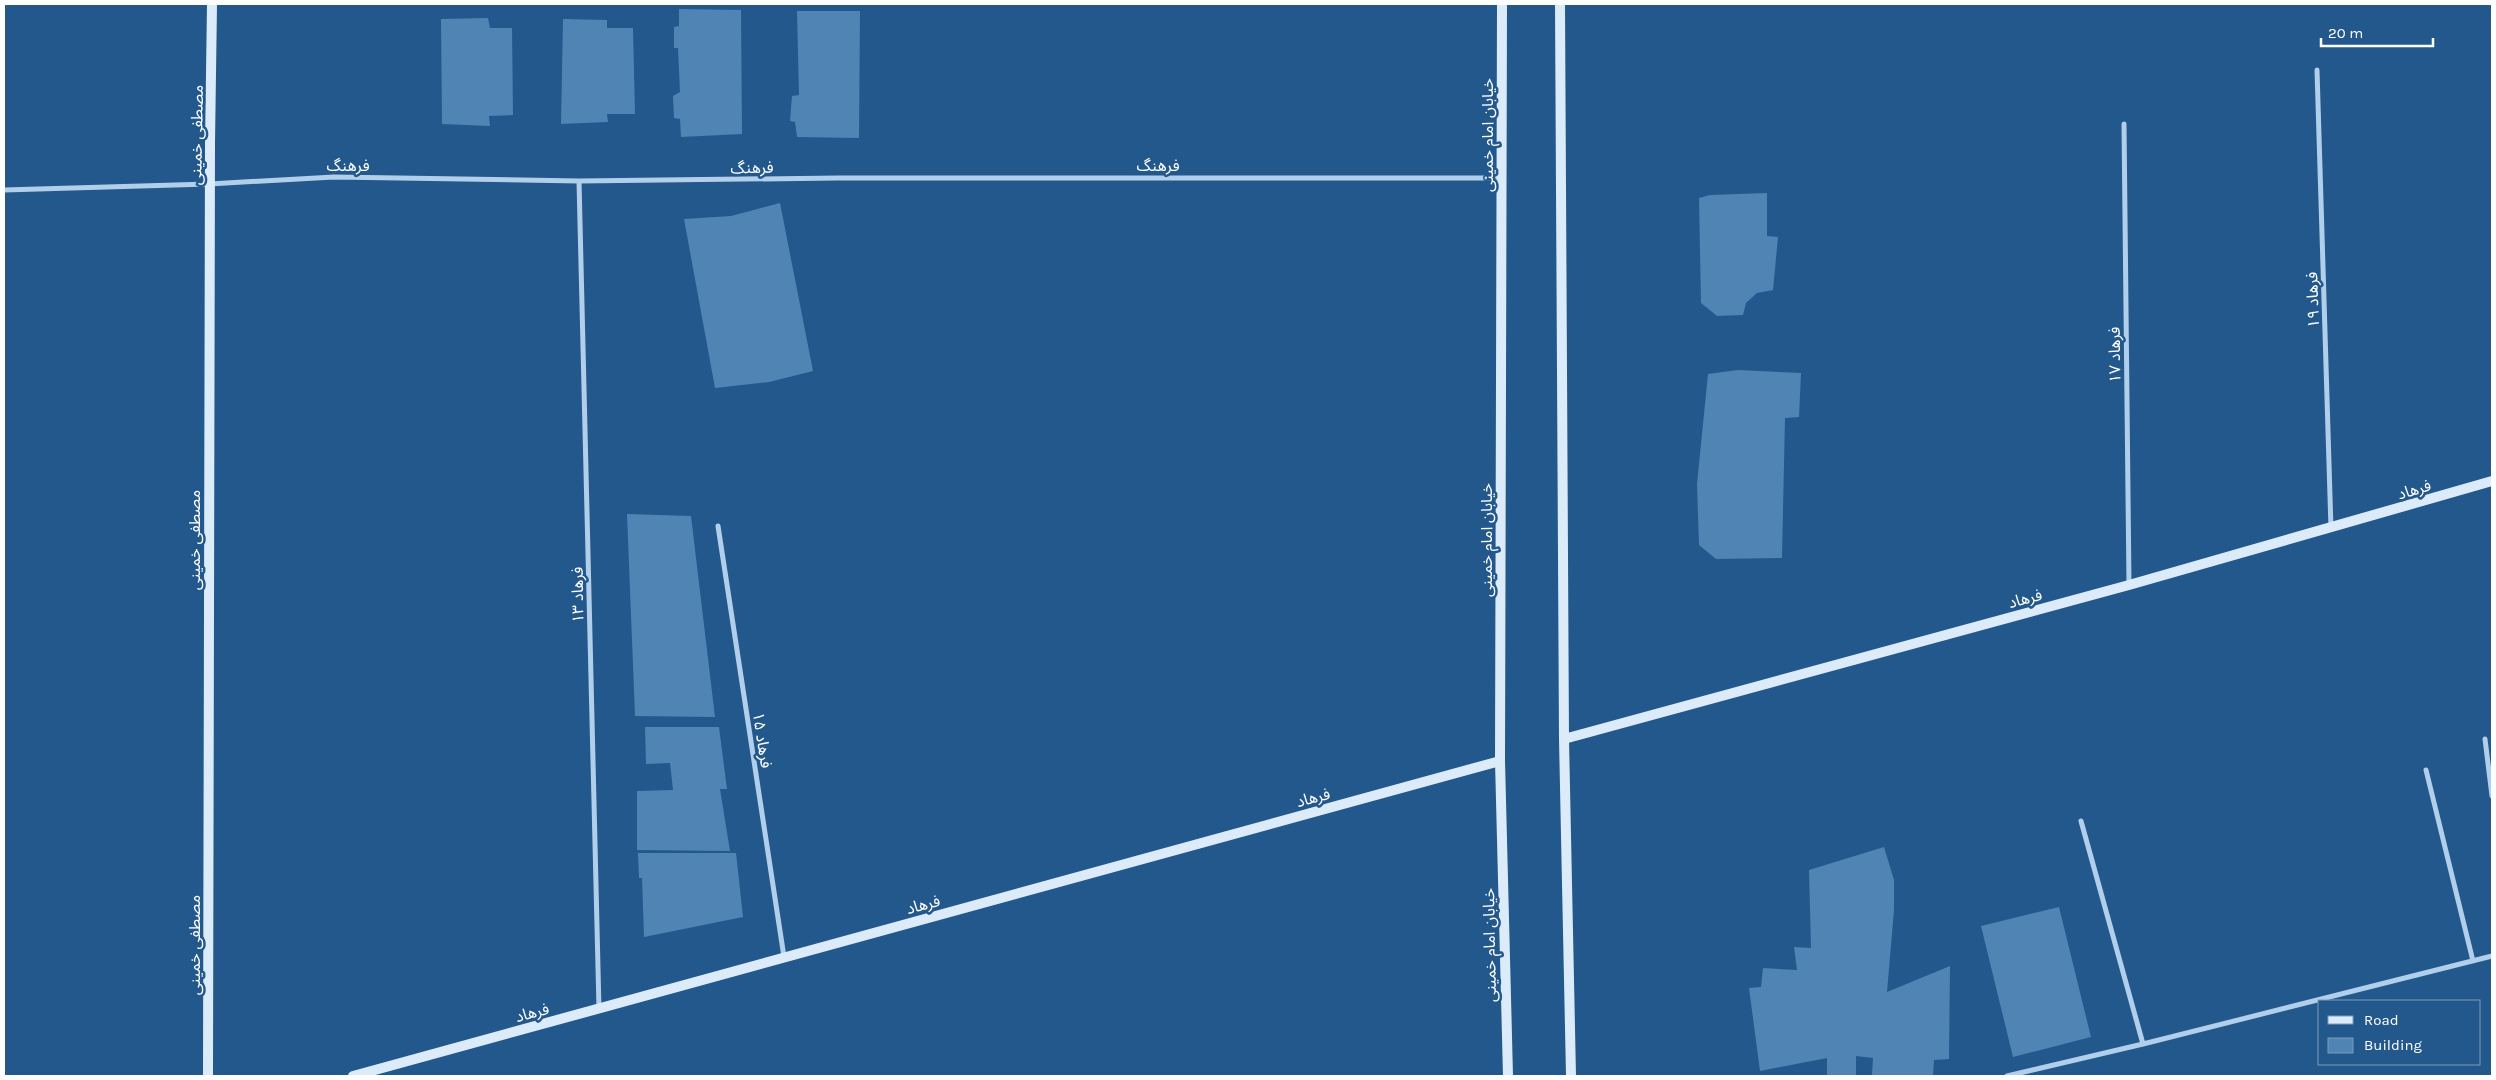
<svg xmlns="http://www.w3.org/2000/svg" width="2496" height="1080" font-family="Karla,'Noto Sans Arabic',sans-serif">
<rect width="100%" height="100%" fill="#23588c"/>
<!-- building -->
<path fill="#5084b5" d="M679,9L741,10L742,134L681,137L680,119L674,118L673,96L680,92L678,48H674V27L679,26Z
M797,11H860L859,138L797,137L795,122L790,121L792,96L799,95Z
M488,18L490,28H512L513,115L489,116L490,126L442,124L441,19Z
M563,19L607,20V28H633L635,114H607L608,122L561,124Z
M1767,193V236L1778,237L1773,290L1757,293L1746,303L1743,315L1717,316L1701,303L1699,198L1710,195Z
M780,203L813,371L769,382L715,388L684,219L731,216Z
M1738,370L1801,373L1799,417L1785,418L1782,558L1716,559L1699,545L1697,484L1708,374Z
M627,514L691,516L715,717L635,716Z
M645,727H719L727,789H720L730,851L637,850V791L673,790L670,763L646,764Z
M1884,847L1894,880V910L1887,992L1950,966L1949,1059L1934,1060L1933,1075H1872L1873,1058L1856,1056V1076H1827V1058L1760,1071L1749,988L1761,987L1763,968L1797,970L1794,947L1811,948L1809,870Z
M638,853H736L743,917L644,937L642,878H639Z
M2059,907L2091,1037L2013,1057L1981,926Z"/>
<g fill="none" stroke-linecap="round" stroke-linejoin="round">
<!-- street -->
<path stroke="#b1cfeb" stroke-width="5" d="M2317,70L2331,529
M2124,124L2129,585
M579,181L599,1009
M4,190L209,184L334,177L579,181L838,178H1501
M718,526L784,957
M2485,739L2492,796
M2426,770L2473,961
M2143,1044L2492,956
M2007,1076L2143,1044L2081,821"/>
<!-- secondary -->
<path stroke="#dcebf9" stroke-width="10" d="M1502,4L1500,761L1508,1076
M1560,4L1564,739L1571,1076
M1564,739L2129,585L2492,481
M208,1076L210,143L212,4
M353,1076L1500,761"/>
</g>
<g text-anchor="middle" stroke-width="5" stroke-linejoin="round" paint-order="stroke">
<!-- street labels -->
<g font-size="16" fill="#fff" stroke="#23588c">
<text transform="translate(196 135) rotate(-89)" y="6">مصطفی خمینی</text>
<text transform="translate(1487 135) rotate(-90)" y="6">خیابان امام خمینی</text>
<text x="348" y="171">فرهنگ</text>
<text x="1158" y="171">فرهنگ</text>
<text transform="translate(752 167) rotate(-1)" y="6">فرهنگ</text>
<text transform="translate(2312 300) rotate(-92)" y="6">فرهاد ۱۹</text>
<text transform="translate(2114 355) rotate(-91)" y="6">فرهاد ۱۷</text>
<text transform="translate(2414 489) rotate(-17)" y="6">فرهاد</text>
<text transform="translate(194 540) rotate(-90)" y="6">مصطفی خمینی</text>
<text transform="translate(1486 540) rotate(-90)" y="6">خیابان امام خمینی</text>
<text transform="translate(577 595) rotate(-91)" y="6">فرهاد ۱۳</text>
<text transform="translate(2025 598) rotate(-15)" y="6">فرهاد</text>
<text transform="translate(763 740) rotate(81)" y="6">فرهاد ۱۵</text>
<text transform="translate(1313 797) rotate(-15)" y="6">فرهاد</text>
<text transform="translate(923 904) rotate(-15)" y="6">فرهاد</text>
<text transform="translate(194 945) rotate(-90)" y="6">مصطفی خمینی</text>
<text transform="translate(1489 945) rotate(-91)" y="6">خیابان امام خمینی</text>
<text transform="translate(532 1012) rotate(-15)" y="6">فرهاد</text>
</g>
</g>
<!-- border -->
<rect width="2496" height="1080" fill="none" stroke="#ffffff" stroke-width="10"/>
<!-- legend -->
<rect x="2318" y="1000" width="162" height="65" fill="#23588c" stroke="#7b9bba"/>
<rect x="2328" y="1016" width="25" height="8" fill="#dcebf9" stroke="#7b9bba"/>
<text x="2364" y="1025" font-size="15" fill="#ffffff">Road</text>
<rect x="2328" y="1038" width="25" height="15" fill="#5084b5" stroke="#7b9bba"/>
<text x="2364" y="1050" font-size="15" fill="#ffffff">Building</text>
<!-- scale -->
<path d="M2321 38v8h112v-8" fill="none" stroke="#ffffff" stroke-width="2.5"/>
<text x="2328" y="38" font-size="15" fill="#ffffff" stroke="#23588c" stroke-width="4" paint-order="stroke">20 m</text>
</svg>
